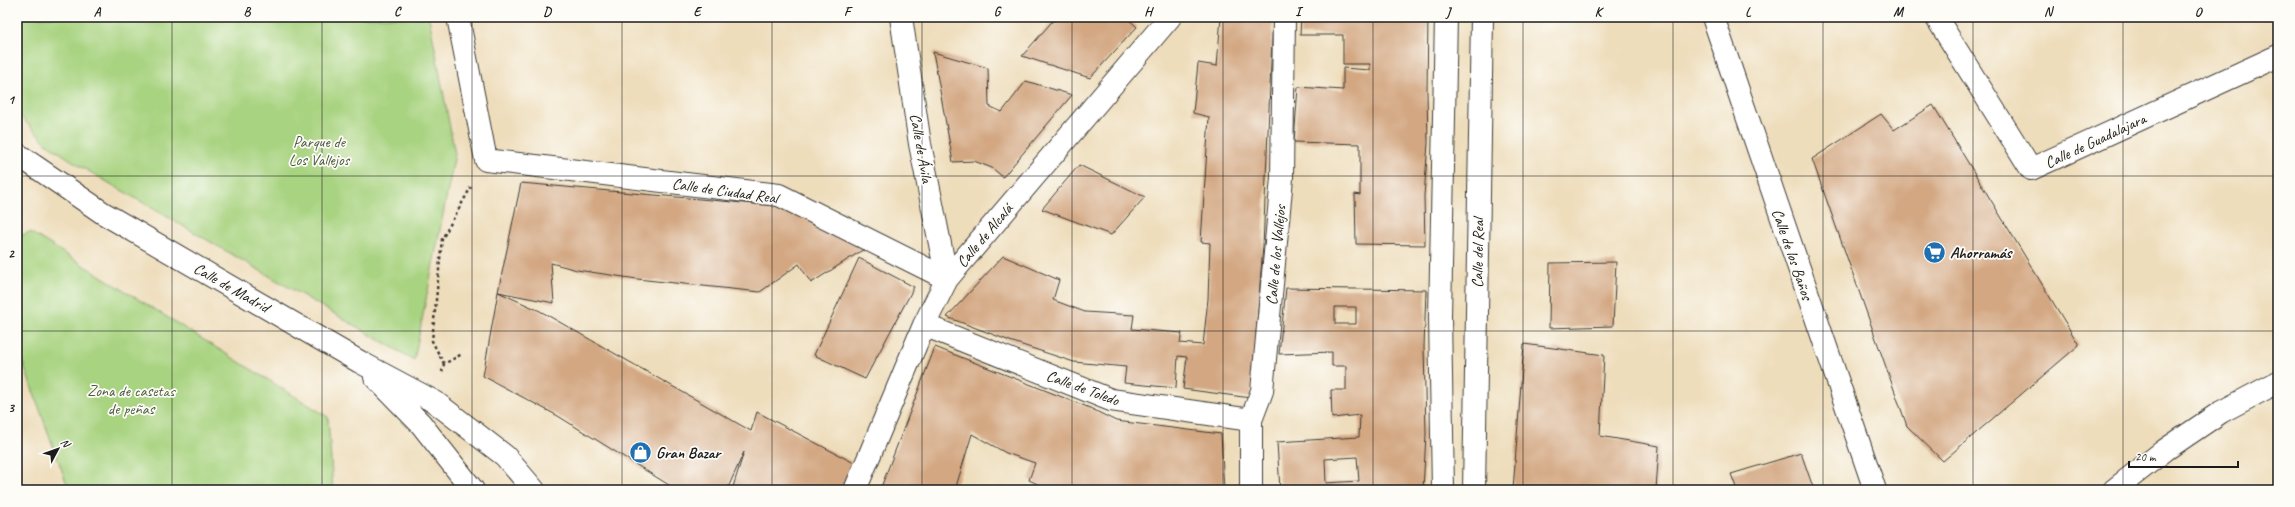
<svg xmlns="http://www.w3.org/2000/svg" width="2295" height="507" font-family="Caveat,sans-serif">
<rect width="100%" height="100%" fill="#fdfcf7"/>
<filter id="ink" filterUnits="userSpaceOnUse"><feTurbulence type="fractalNoise" baseFrequency=".025" numOctaves="2"/><feDisplacementMap in="SourceGraphic" scale="8" xChannelSelector="R" yChannelSelector="G"/><feConvolveMatrix kernelMatrix="1 2 1 2 8 2 1 2 1" color-interpolation-filters="sRGB"/></filter>
<filter id="wash" filterUnits="userSpaceOnUse"><feTurbulence type="fractalNoise" baseFrequency=".012" numOctaves="4" result="noise"/><feDisplacementMap in="SourceGraphic" scale="16" xChannelSelector="R" yChannelSelector="G"/><feGaussianBlur stdDeviation="0.9" result="paint"/><feColorMatrix in="noise" values="0 0 0 0 0 0 0 0 0 0 0 0 0 0 0 0 0 1.4 0 .05"/><feComposite in="paint" operator="in"/></filter>
<g filter="url(#wash)">
<rect width="100%" height="100%" fill="#edb"/>
<!-- green -->
<path fill="#a8d380" stroke="#62784e" d="M17,17H429L455,154L414,360L78,165L46,143L17,113Z
M30,232L328,417L333,490H69L17,347V237Z"/>
<g id="blocks">
<!-- building -->
<path fill="#d3a782" fill-rule="evenodd" d="M1056,17H1126L1137,27L1090,78L1022,56Z
M1221,17H1273L1263,246L1251,398L1183,389L1187,357L1178,356L1176,388L1124,383L1126,367L1074,362L1010,341L947,317L1003,256L1059,280L1053,300L1085,312L1134,315L1132,329L1182,333L1180,343L1203,345L1208,299L1210,243L1201,242L1209,117L1193,113L1198,63L1217,66Z
M1301,17H1428L1427,92L1428,143L1424,196L1425,245L1356,244L1355,194L1360,195V144L1294,142L1298,87L1343,90V68L1370,70V64H1343V35H1300Z
M933,52L988,68L989,106L1002,112L1026,81L1072,95L1003,177L992,168L974,161L953,162Z
M1933,105L2079,345L1943,461L1907,426L1812,159L1881,114L1894,130Z
M1079,165L1145,197L1111,235L1042,209Z
M521,183L788,207L869,246L811,283L799,264L760,292L637,279L577,270L551,263L554,303L498,292L540,311L751,431L757,412L856,464L846,490H732L744,452L727,490H677L558,416L483,376L498,292Z
M859,258L914,287L865,379L814,355Z
M1616,262L1613,326L1549,328L1550,263Z
M1286,288L1426,290L1424,347L1426,434L1423,490H1280L1277,442L1359,437L1360,415L1332,418L1331,390H1346V366H1332V352L1279,354ZM1335,307H1356V324H1335ZM1357,457L1359,481L1326,483L1325,459Z
M1524,344L1604,355L1600,436L1659,446L1656,490H1513Z
M935,347L1090,408L1116,421L1221,434L1224,490H1113L1072,486L1071,490H1050L1029,480L1035,463L1006,453L972,434L955,490H880Z
M1801,453L1814,490H1737L1731,474Z"/>
</g>
</g>
<g filter="url(#ink)">
<use href="#blocks" fill-opacity="0" stroke="#3c3934" stroke-width="1"/>
<g fill="none" stroke-linecap="round" stroke-linejoin="round">
<defs>
<path id="minor" d="M458,17L486,160L779,195L947,279
M901,17L920,144L947,279
M1713,17L1875,490
M1936,17L2031,169L2278,56
M17,154L103,213L360,362L435,402L505,456L534,490
M924,325L1111,400L1251,420
M375,377L421,424L473,490
M855,490L924,325L947,279L1170,17
M1251,490V420L1262,391L1282,178L1284,17
M1443,490L1440,317L1446,17
M1474,490L1482,17
M2114,490L2165,450L2221,412L2278,382"/>
</defs>
<!-- minor casing -->
<use href="#minor" stroke="#3c3934" stroke-width="24"/>
<!-- path -->
<path stroke="#3c3934" stroke-width="2.5" stroke-dasharray="3 3" stroke-linecap="butt" d="M444,364L432,341L442,239L471,187
M442,372L444,364L462,354"/>
<!-- minor -->
<use href="#minor" stroke="#fff" stroke-width="22"/>
</g>
</g>
<!-- grid -->
<path fill="none" stroke="#1c1c1c" stroke-width="1" stroke-opacity="0.55" d="M172,17V490M322,17V490M472,17V490M622,17V490M772,17V490M922,17V490M1072,17V490M1223,17V490M1373,17V490M1523,17V490M1673,17V490M1823,17V490M1973,17V490M2123,17V490M17,176H2278M17,331H2278"/>
<!-- icons -->
<defs>
<symbol id="supermarket-disc" viewBox="-11 -11 22 22"><circle r="9.5" fill="#1f6fb2" stroke="#fdfcf7"/><path d="M-6-5.5h2.5l.6 2H6L4.5 2H-2.5L-4.4-4H-6ZM-1.5 3.2a1.3 1.3 0 1 0 .1 0ZM3 3.2a1.3 1.3 0 1 0 .1 0Z" fill="#fff"/></symbol>
<symbol id="shop-disc" viewBox="-11 -11 22 22"><circle r="9.5" fill="#1f6fb2" stroke="#fdfcf7"/><path d="M-5-2.5h2.3a2.7 3.5 0 0 1 5.4 0H5L5.5 6h-11ZM-1.5-2.5h3a1.5 2.3 0 0 0-3 0Z" fill="#fff"/></symbol>
</defs>
<g fill-rule="evenodd">
<use href="#supermarket-disc" x="1922" y="240" width="25" height="25"/>
<use href="#shop-disc" x="628" y="440" width="25" height="25"/>
</g>
<g text-anchor="middle" stroke-width="3.5" stroke-linejoin="round" paint-order="stroke">
<!-- street labels -->
<g font-size="16" fill="#1c1c1c" stroke="#fdfcf7">
<text transform="translate(2095 140) rotate(-25)" y="6">Calle de Guadalajara</text>
<text transform="translate(922 148) rotate(80)" y="6">Calle de Ávila</text>
<text transform="translate(725 190) rotate(8)" y="6">Calle de Ciudad Real</text>
<text transform="translate(984 235) rotate(-50)" y="6">Calle de Alcalá</text>
<text transform="translate(1477 253) rotate(-89)" y="6">Calle del Real</text>
<text transform="translate(1793 254) rotate(71)" y="6">Calle de los Baños</text>
<text transform="translate(1275 255) rotate(-85)" y="6">Calle de los Vallejos</text>
<text transform="translate(232 287) rotate(30)" y="6">Calle de Madrid</text>
<text transform="translate(1083 387) rotate(20)" y="6">Calle de Toledo</text>
</g>
<!-- park labels -->
<g font-size="16" fill="#4d5c3f" stroke="#fdfcf7">
<text x="319" y="147">Parque de<tspan x="319" dy="18">Los Vallejos</tspan></text>
<text x="131" y="396">Zona de casetas<tspan x="131" dy="18">de peñas</tspan></text>
</g>
<!-- poi labels -->
<g font-size="16" font-weight="bold" fill="#1c1c1c" stroke="#fdfcf7" text-anchor="start">
<text x="1950" y="258">Ahorramás</text>
<text x="656" y="458">Gran Bazar</text>
</g>
</g>
<!-- margin -->
<rect width="2295" height="507" fill="none" stroke="#fdfcf7" stroke-width="44"/>
<!-- north arrow -->
<g transform="translate(58 449) rotate(49)" stroke="#fdfcf7" stroke-width="3" paint-order="stroke">
<path d="M0-3L7 15L0 10L-7 15Z" fill="#1c1c1c"/>
<text y="-6" font-size="11" font-weight="bold" text-anchor="middle" fill="#1c1c1c">N</text>
</g>
<!-- scale -->
<path d="M2129 461v6h109v-6" fill="none" stroke="#1c1c1c" stroke-width="2"/>
<text x="2135" y="461" font-size="12" fill="#1c1c1c" stroke="#fdfcf7" stroke-width="3" paint-order="stroke">20 m</text>
<rect x="22" y="22" width="2251" height="463" fill="none" stroke="#1c1c1c" stroke-width="1.5"/>
<g font-size="13" text-anchor="middle" font-weight="bold" fill="#1c1c1c">
<text x="97" y="16">A</text>
<text x="247" y="16">B</text>
<text x="397" y="16">C</text>
<text x="547" y="16">D</text>
<text x="697" y="16">E</text>
<text x="847" y="16">F</text>
<text x="997" y="16">G</text>
<text x="1148" y="16">H</text>
<text x="1298" y="16">I</text>
<text x="1448" y="16">J</text>
<text x="1598" y="16">K</text>
<text x="1748" y="16">L</text>
<text x="1898" y="16">M</text>
<text x="2048" y="16">N</text>
<text x="2198" y="16">O</text>
<text x="11" y="104">1</text>
<text x="11" y="258">2</text>
<text x="11" y="412">3</text>
</g>
</svg>
